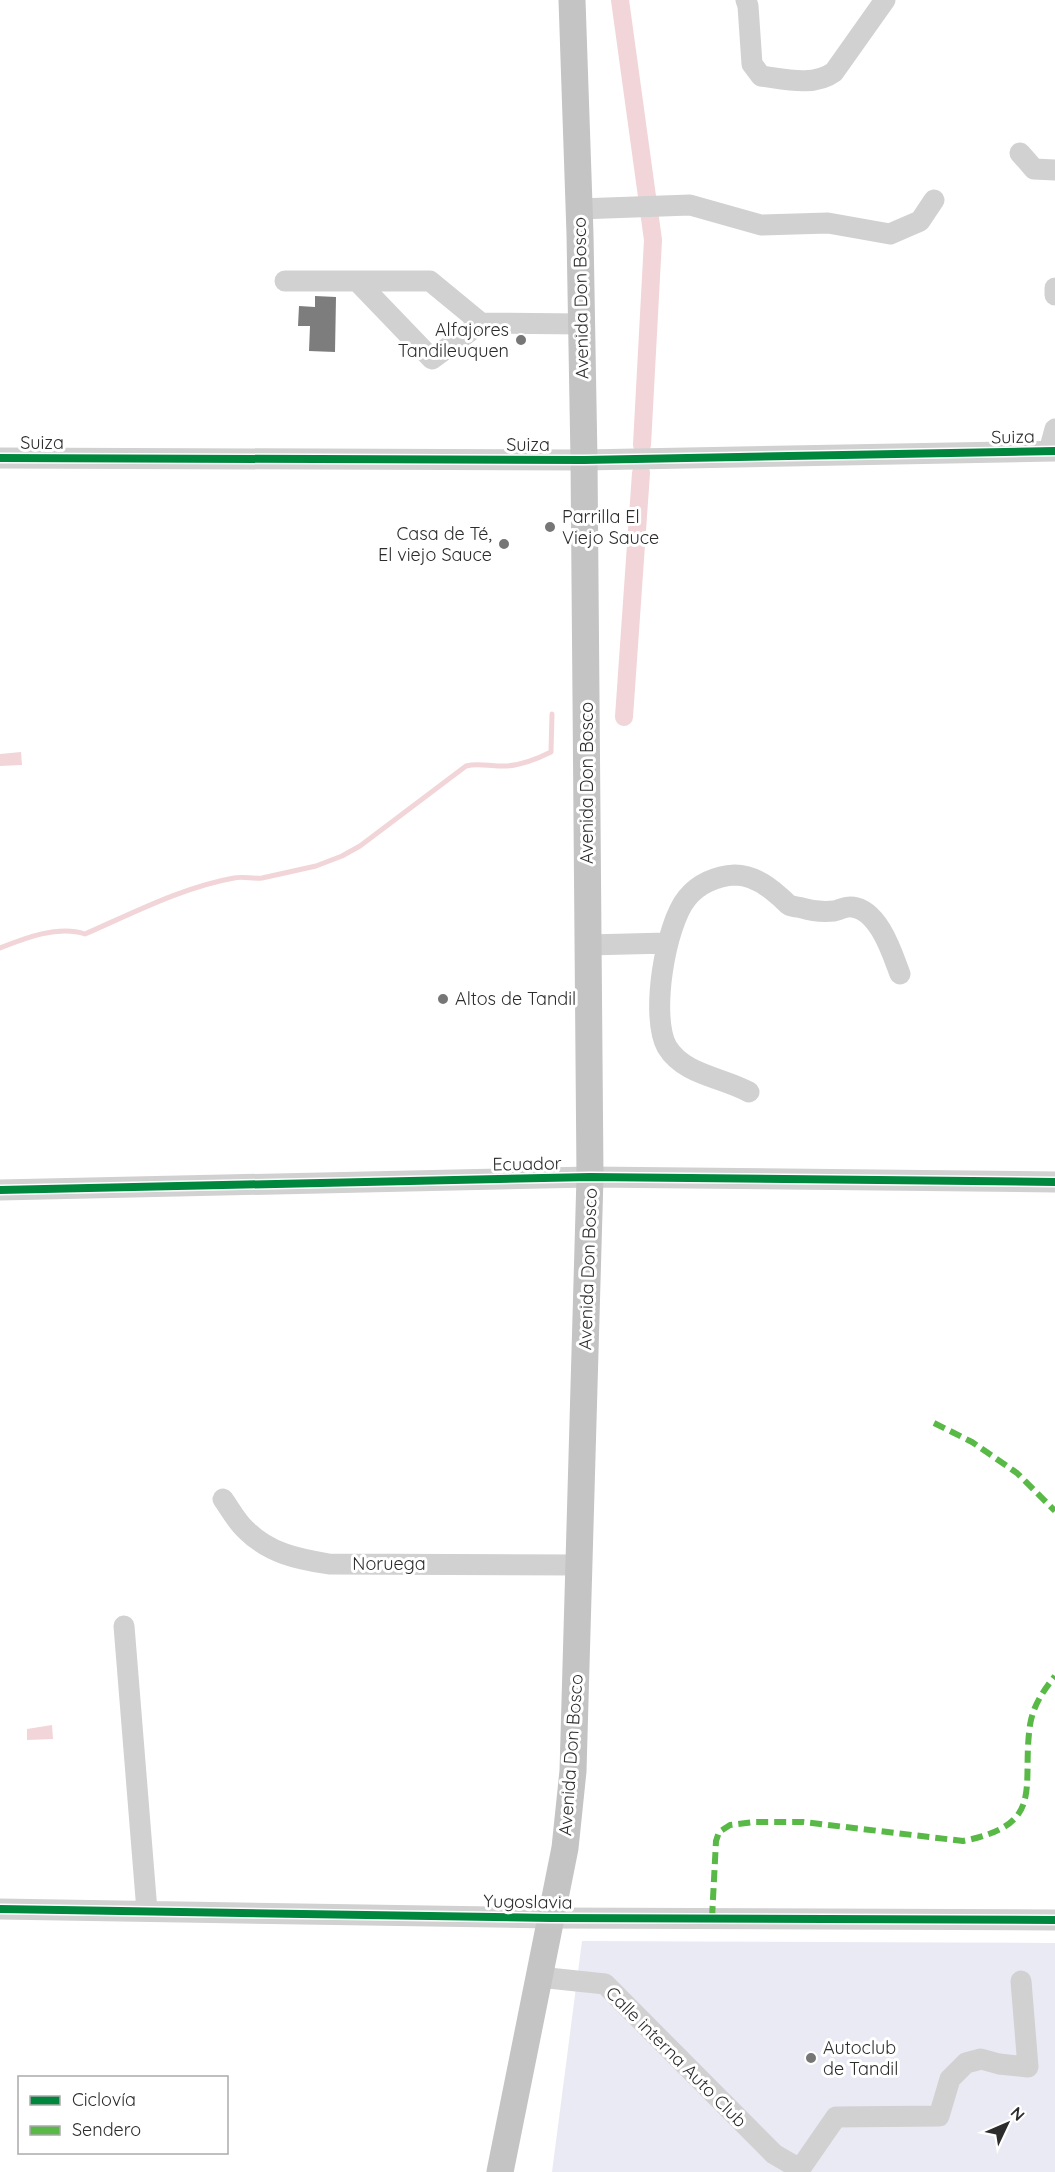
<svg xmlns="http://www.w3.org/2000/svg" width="1055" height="2172" font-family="Quicksand,sans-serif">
<rect width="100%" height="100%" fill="#fff"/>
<!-- green -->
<path fill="#eaeaf4" d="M582,1941L1055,1943V2172H552Z"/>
<!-- water -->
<path fill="#f2d5d8" d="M21,752L22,765L0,766V754Z
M52,1725L53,1739L27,1740V1729Z"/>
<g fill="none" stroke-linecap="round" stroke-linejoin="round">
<!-- stream -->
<path stroke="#f2d5d8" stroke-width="5" d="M0,948C25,938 58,925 85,934C133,913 183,887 234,878C242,876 253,879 262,878L316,866L342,856L360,846L466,766C478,763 488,766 500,766C517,767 535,760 551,752L552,714"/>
<!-- canal -->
<path stroke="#f2d5d8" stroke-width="18" d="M620,0L653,240L642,445
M624,717L641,473"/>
</g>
<!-- building -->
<path fill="#7d7d7d" d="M315,296L336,297L335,352L309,351L310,326H298L299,306L315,307Z"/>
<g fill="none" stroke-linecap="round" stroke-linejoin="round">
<!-- minor -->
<path stroke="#d1d1d1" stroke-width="21" d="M746,0L748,6L752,64L761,76C784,79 814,87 834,72L885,0
M1020,153L1034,169L1055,170
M579,209L690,205L761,225L828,223L890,234L920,221L934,200
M285,281H430L481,323L582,324
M357,281L432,359L481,323
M1055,288V295
M1049,451L1055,429
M0,458L584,460L1055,451
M588,945L667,943
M749,1092C722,1077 684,1075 667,1047C650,1017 665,925 687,898C698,884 716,876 735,875C751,875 767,885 779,896C782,898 786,903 789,905C793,907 798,907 802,908C812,911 824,912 834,911C839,910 846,906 852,907C879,910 892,953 900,974
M0,1190L590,1177L1055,1182
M223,1499C230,1509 237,1522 246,1530C269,1553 297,1559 329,1564L579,1565
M124,1626L147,1911
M0,1909L551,1918L1055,1920
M539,1977L605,1984L774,2154L800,2169L836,2117L939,2116L950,2079L966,2063L981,2059L999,2064L1028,2067L1021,1981"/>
<!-- major -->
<path stroke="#c4c4c4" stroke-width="27" d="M500,2172L565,1848L573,1771L590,1177L584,460L580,234L572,0"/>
<!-- quiet -->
<path stroke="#58b947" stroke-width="6" stroke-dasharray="12 6" stroke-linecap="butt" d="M934,1423L972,1442L1017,1473L1055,1511
M712,1918L716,1841L719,1832L730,1825L754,1822H803L963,1841C1047,1824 1021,1788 1030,1725C1033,1706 1043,1691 1055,1676"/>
<defs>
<path id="cycleway" d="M0,458L584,460L1055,451
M0,1190L590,1177L1055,1182
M0,1909L551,1918L1055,1920"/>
</defs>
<!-- cycleway casing -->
<use href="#cycleway" stroke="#fff" stroke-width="11"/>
<!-- cycleway -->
<use href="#cycleway" stroke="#00873e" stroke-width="8"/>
</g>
<!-- markers -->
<g fill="#767676" stroke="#fff" stroke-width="2">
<circle cx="521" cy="340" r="6"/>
<circle cx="550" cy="527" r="6"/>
<circle cx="504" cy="544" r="6"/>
<circle cx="443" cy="999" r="6"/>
<circle cx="811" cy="2058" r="6"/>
</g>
<g text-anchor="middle" stroke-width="6" stroke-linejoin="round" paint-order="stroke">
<!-- street labels -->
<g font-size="18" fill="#2c2c2c" stroke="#fff">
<text transform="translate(581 298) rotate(-91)" y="6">Avenida Don Bosco</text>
<text transform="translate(1013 437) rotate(-1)" y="6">Suiza</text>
<text x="42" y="449">Suiza</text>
<text x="528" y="451">Suiza</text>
<text transform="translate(587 783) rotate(-90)" y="6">Avenida Don Bosco</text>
<text transform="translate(527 1164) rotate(-1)" y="6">Ecuador</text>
<text transform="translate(588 1269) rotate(-88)" y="6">Avenida Don Bosco</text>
<text x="389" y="1570">Noruega</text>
<text transform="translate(571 1755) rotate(-86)" y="6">Avenida Don Bosco</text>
<text transform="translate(528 1902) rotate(1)" y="6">Yugoslavia</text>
<text transform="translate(676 2057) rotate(45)" y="6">Calle interna Auto Club</text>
</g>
<!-- poi labels -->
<g font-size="18" fill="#2c2c2c" stroke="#fff" text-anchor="start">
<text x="509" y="336" text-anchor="end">Alfajores<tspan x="509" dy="21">Tandileuquen</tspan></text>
<text x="562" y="523">Parrilla El<tspan x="562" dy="21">Viejo Sauce</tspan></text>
<text x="492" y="540" text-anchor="end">Casa de Té,<tspan x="492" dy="21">El viejo Sauce</tspan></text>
<text x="455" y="1005">Altos de Tandil</text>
<text x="823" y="2054">Autoclub<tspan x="823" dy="21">de Tandil</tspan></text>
</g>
</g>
<!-- legend -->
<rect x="18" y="2076" width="210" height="78" fill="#ffffff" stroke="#ababab" stroke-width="1.5"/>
<rect x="30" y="2096" width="30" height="9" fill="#00873e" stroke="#ababab" stroke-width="1.5"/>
<text x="72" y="2106" font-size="18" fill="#2c2c2c">Ciclovía</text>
<rect x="30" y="2126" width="30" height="9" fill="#58b947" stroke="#ababab" stroke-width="1.5"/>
<text x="72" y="2136" font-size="18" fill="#2c2c2c">Sendero</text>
<!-- north arrow -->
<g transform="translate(1007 2124) rotate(46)" stroke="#ffffff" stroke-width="4.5" paint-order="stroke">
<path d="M0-4.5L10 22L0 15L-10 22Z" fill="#2c2c2c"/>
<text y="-9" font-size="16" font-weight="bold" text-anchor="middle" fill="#2c2c2c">N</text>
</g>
</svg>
